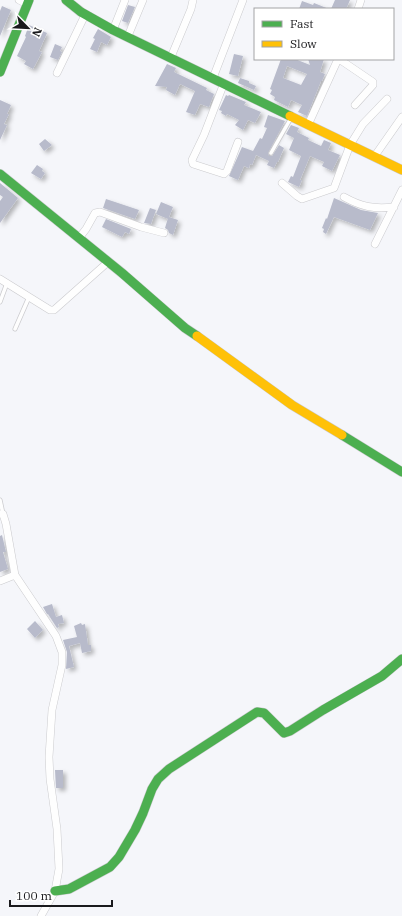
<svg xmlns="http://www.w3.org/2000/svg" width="402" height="916" font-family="'IBM Plex Serif',serif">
<defs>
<filter id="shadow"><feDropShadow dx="3" dy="3" stdDeviation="2" flood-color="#0004"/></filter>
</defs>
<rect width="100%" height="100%" fill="#f5f6fa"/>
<!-- building -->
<path fill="#b8bbcb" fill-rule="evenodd" filter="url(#shadow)" d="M335,0H350L346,9H331Z
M302,1L313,5L314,3L329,9H299Z
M128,5L135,7L128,23L122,21Z
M2,6L11,10L0,36V11Z
M29,25L47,33L39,51L42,52L33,69L24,64L26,61L17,56L26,37L25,36Z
M98,29L111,37L107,45L101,42L97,52L90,49L95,39L93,38Z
M55,44L62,47L60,51L62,52L58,60L50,57Z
M234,54L243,56L238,76L229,74Z
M281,59H295L310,65L308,59H324L320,72L325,74L322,81H321L307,116L298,112L302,105L291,100L288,107L274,100L275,97L270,94L272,90L270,89ZM287,66L307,74L301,85L283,78Z
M167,64L176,68L174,72L207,88L206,90L214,94L209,107L200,104L195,115L186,112L195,91L180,84L175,95L166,90L167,87L155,86Z
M240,78L249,81V83L256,86L254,90L238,83Z
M226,95L228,96L229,95L246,102L244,105L261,112L255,123L248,120L243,130L235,125L239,120L227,114L226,116L221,113L222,111L219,110Z
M0,100L11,105L7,114H9L4,124L7,125L0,140Z
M268,115L285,121L268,153L269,156H272L279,145L284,148L278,162H277L274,168L267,165L269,161L256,155L252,165L250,164L249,168L244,166L238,180L229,176L242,147L253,151L260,138L262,139L267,128L264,127Z
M291,125L299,128L297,132L309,138L308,140L321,146L324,140L331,143L328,150L340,155L332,171L322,166L324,162L310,156L300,180H302L299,187L288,182L291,176L293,177L301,156L289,150L294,138L286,134Z
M45,139L52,145L44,151L39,144Z
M37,165L43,169L42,171L45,173L41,179L31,173Z
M0,183L18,198L0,223V201L3,197L0,195Z
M334,198L361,210L378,213L370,230L334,217L326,234L323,232L324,229L322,228L326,218L327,219Z
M106,199L139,210L135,219L103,208Z
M161,202L173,207L169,217L178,220L173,235L169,233L168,230L165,228L168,218V219L156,214Z
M150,208L156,210L151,224L144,223Z
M106,219L131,229L129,234L125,232L122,237L102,227Z
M2,535L6,552H3L8,569L0,572V536Z
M52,604L56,617L62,615L64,623L58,624L59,627L57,628L48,614H47L43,607Z
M35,621L43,630L35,638L27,629Z
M81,623L82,625L85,624L88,645H91V651L82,653L80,643L69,646L74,667L66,669L67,652L63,640L77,637L74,626Z
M55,770H63V788H56Z"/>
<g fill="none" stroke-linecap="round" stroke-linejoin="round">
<defs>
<path id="lane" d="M271,153L291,118
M0,302L7,283
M15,329L29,297
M0,500L3,514"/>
<path id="street" d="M19,0L27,4
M358,9L361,0
M113,30L125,0
M128,36L143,0
M171,57L191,9L193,0
M339,59L373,82V85L355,105
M57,73L85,15
M213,78L243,0
M224,83L204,135L192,160L193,164L224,174L227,171L238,142
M308,125L338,59
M374,157L402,117
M282,183L297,196L302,199L334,188L350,145L363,124L387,99
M344,197C362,207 373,209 394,207
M79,238L86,229L95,213L100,212L141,227L164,233
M375,244L402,190
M0,279L50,310H54L108,262
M0,514H3L6,524L15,575
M0,581L15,575L56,636L62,652V665L52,710L49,757L50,779L57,829L59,869L55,891L41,916"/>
<path id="fast" d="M66,0L81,12L113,30L290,116
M0,72L29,0
M0,174L122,273L185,328L197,336
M342,435L402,472
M55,891L69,889L110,867L119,857L135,830L143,813L152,789L158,779L169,769L257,712L264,713L284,733L290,731L323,710L382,676L402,659"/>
<path id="slow" d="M290,116L402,170
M197,336L292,405L342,435"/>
</defs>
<!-- lane casing -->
<use href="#lane" stroke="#cbcbce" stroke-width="5"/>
<!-- street casing -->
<use href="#street" stroke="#cbcbce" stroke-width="8"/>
<!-- fast casing -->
<use href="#fast" stroke="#cbcbce" stroke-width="10"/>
<!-- slow casing -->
<use href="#slow" stroke="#cbcbce" stroke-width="10"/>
<!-- lane -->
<use href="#lane" stroke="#fefefe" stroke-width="3.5"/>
<!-- street -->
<use href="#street" stroke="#fefefe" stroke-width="7"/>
<!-- fast -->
<use href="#fast" stroke="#4caf50" stroke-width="9"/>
<!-- slow -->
<use href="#slow" stroke="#ffc107" stroke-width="9"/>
</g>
<!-- legend -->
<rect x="254" y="8" width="140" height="52" fill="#ffffff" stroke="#a3a3a5"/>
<rect x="262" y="21" width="20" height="6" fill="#4caf50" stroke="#a3a3a5"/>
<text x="290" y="28" font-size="12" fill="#1a1a1d">Fast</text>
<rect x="262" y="41" width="20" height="6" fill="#ffc107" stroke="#a3a3a5"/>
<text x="290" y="48" font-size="12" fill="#1a1a1d">Slow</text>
<!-- north arrow -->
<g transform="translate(28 28) rotate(114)" stroke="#ffffff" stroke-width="3" paint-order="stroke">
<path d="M0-3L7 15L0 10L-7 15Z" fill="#1a1a1d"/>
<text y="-6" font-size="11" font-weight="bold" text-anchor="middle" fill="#1a1a1d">N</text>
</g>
<!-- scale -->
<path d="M10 900v6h102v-6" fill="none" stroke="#1a1a1d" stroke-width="2"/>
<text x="16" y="900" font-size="12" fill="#1a1a1d" stroke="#ffffff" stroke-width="3" paint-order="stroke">100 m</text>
</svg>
